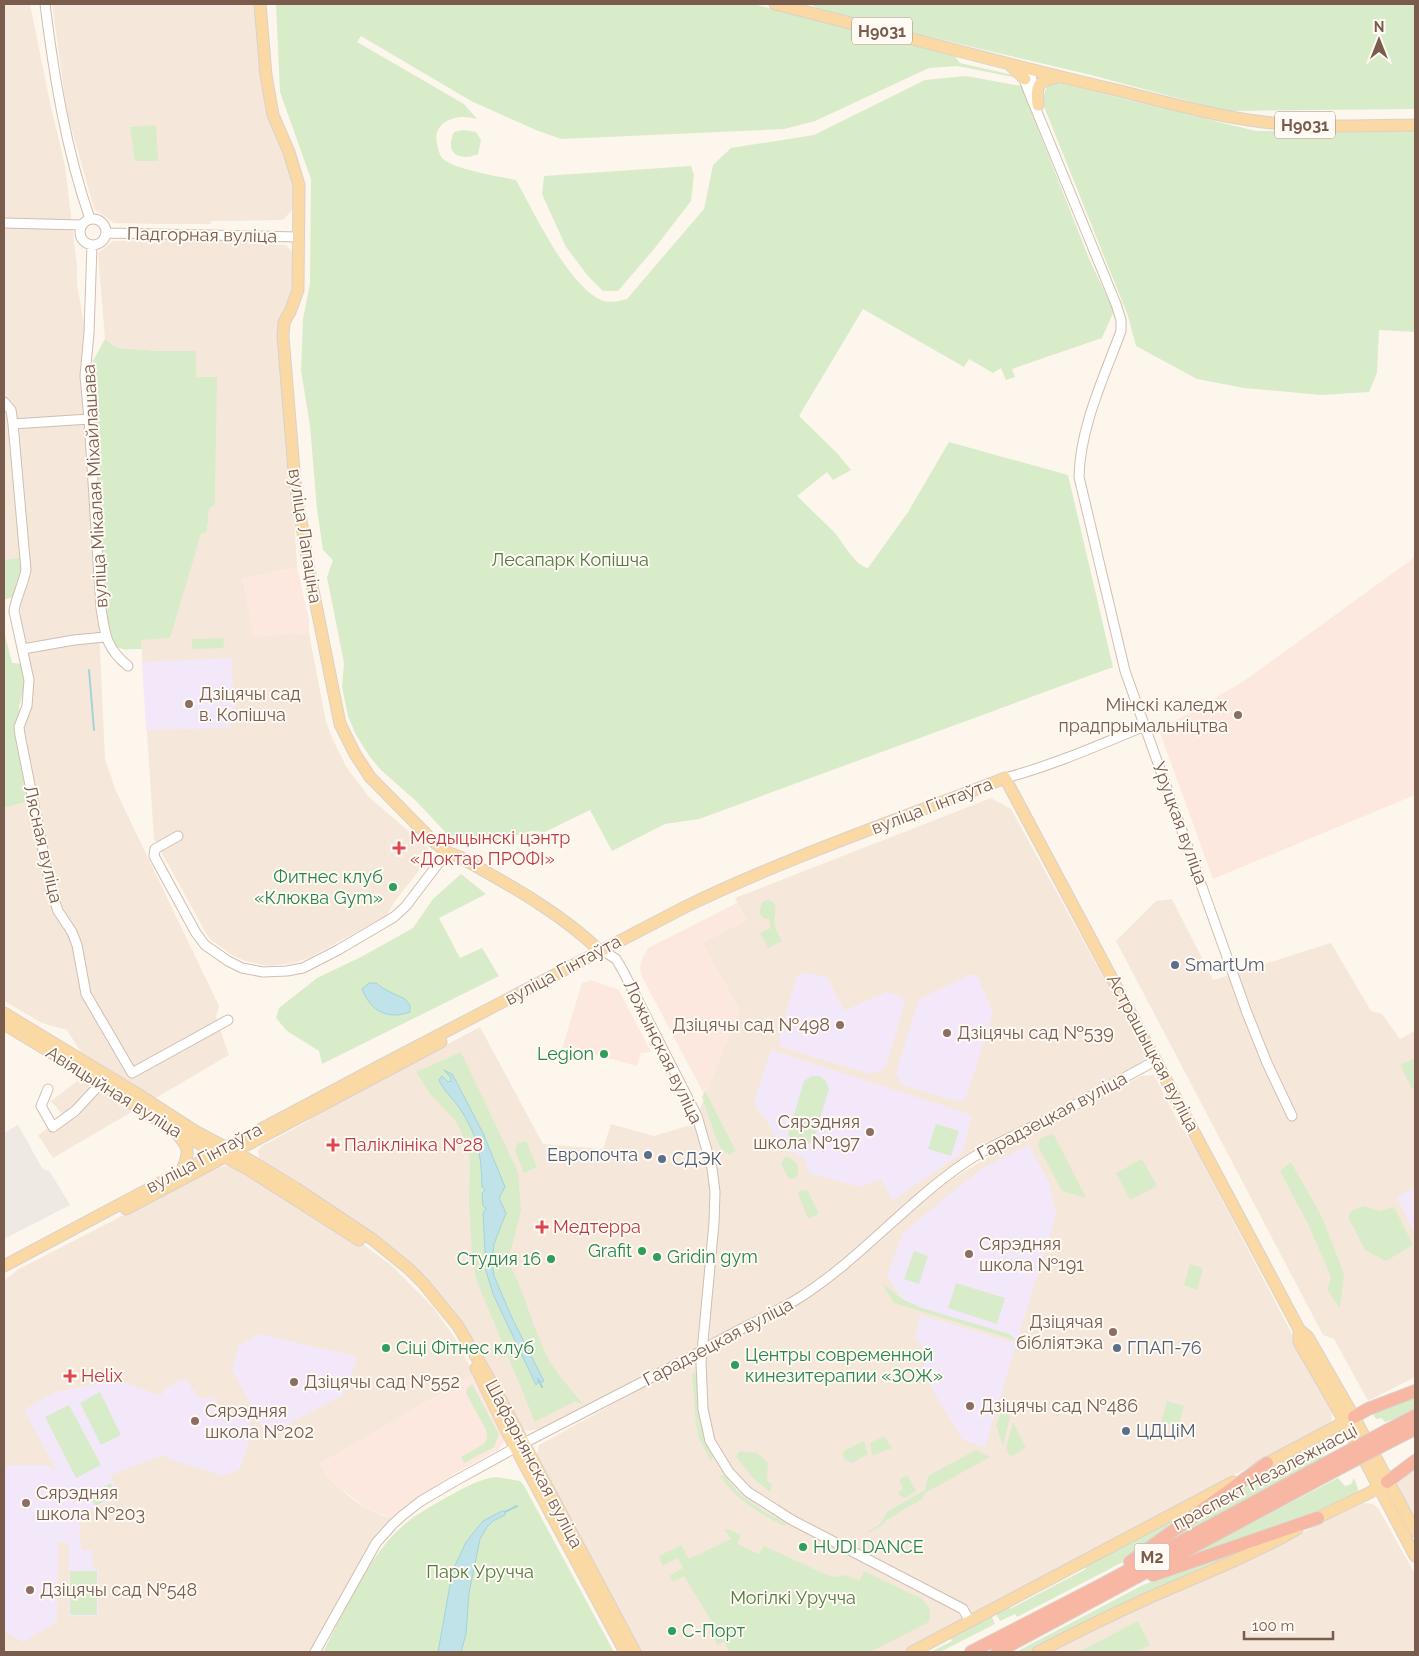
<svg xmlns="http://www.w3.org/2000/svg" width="1419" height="1656" font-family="Raleway,sans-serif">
<rect width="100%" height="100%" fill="#fdf6ec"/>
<!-- residential -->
<path fill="#f5e8da" d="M4,4H30L49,98L65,166L77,266V284L84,324L87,437L98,606L105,759L116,791L219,1006L216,1017L229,1055L53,1158L38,1135L64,1116L51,1101L92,1070L67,1030L42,1023L4,1001V808L33,801L23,731L31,710L33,681L21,623L20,600L22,557L4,560Z
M52,4H255L262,84L297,191H293V209L283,220L211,221V224H159L114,223L94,209L67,112Z
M231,239L255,244L286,245L296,256V291L283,327L297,567L243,579L254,636L309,633L326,722L333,740L347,768L369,797L427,847L430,855L429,858L395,901L387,915L311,957L294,963L269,966L245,961L232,955L211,940L206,933L154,839L141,640L201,534L207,532L209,509L215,504L216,377H196V351H159L117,348L105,339L98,253L113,241Z
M991,798L1011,809L1146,1055V1061L979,1149L928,1185L826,1279L694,1352L539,1429L527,1431L522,1427L499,1383L486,1367L466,1332L445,1301L413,1268L259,1158L258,1150L262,1146L308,1121L316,1114L480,1027L543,1144L603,1149L611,1124L654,1136L694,1124L739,1009L702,943L746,920L735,898Z
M1172,899L1213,980L1331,943L1371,1011L1382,1014L1400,1039L1415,1031V1377L1368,1401L1334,1339L1323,1335L1116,941L1156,901Z
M1154,1075L1180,1125L1195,1148L1291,1332L1296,1346L1332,1412V1420L1326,1428L1260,1463L1255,1464L903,1652H638L567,1520L561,1501L537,1456L539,1445L822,1288L936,1191L955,1177L997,1152L1141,1076Z
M226,1166L236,1168L287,1201L304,1207L364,1245L391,1265L433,1307L455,1338L474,1374L320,1464L328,1478L355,1501L367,1509L384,1516L392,1518L394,1516L389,1521L362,1559L310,1652H4V1281L17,1270L215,1168Z
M1415,1466V1521L1397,1483L1398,1480Z
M1364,1503L1373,1504L1378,1508L1415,1574V1652H1047L1077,1636L1257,1554Z"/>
<!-- commercial -->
<path fill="#fde8e0" d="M1415,557V795L1213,879L1159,730L1244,681Z
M297,567L309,620V633L254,637L243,579Z
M737,903L746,920L702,943L739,1009L705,1096L641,975L640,967L643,957L648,948Z
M591,980L619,990L651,1052L641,1053L637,1066L593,1054L587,1055L586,1052L579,1053L576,1049L560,1055L582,983Z
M474,1374L477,1385L503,1433L504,1442L498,1450L452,1475L392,1518L367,1509L328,1478L320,1464Z"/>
<!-- industrial -->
<path fill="#efe9e4" d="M18,1125L42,1168L50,1172L70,1205L4,1239V1133Z"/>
<!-- education -->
<path fill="#f3e8fa" d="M231,658L235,719L228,728L146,730L142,662Z
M804,972L827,977L844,1011L887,992L900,996L905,1002L886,1067L871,1074L781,1047L779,1039L796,978Z
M969,975H977L993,1013L965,1100L955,1101L902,1085L896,1073L919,999Z
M771,1050L972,1115L962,1153L892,1201L881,1179L861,1187L811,1174L808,1170L805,1159L781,1146L765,1118L756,1109L755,1098Z
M1029,1145L1049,1183L1056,1214L1017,1341L907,1307L887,1275L903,1233L946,1197L985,1167Z
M1415,1187V1234L1397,1197Z
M921,1315L1016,1344L985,1447L963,1440L922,1372L927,1357L915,1336Z
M260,1334L358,1357L343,1395L267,1435L232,1370L239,1345Z
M186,1379L191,1386V1389L196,1391L195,1396L209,1400L210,1396L217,1398L213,1409L249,1420L253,1428L240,1469L223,1476L167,1458L166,1455L160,1456L110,1475L119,1493L118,1498L79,1514L81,1550H91L93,1568L98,1571V1616H69V1543L58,1542L57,1622L23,1642L4,1631V1468L8,1465H48L54,1471L56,1469L24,1410L55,1392L118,1380L161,1396L163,1390L179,1381Z"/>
<!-- green -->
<path fill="#d8ecc9" d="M276,4H753L954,55L960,63L1017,76L1018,78L957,66L929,68L815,121L784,129L561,139L536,130L471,101L361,36L357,42L464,104L477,119C459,113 432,120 437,144C438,148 439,154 442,158C452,169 501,177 516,180C534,212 570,290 604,301C611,303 621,301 627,299L704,209L713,165L731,148L814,135L925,80L966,76L1021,86L1090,261L1114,311L1102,338L1012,369L1015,377L1006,380L1001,368L993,373L969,359L964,367L863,309L799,416L837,453L851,470L833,480L827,472L797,496C809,508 822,520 834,532C843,542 855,566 868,568L908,512L949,442L1068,475L1113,667L699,819L665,824L612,851L590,810L545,832L531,831L512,837L467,847L450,837L416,801L381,770L370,757L356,735L348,716L342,687L344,663L327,577L333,560L323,550L317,509L310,426L301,370L303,319L310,284L311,179L280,92Z
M810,4H1415V109L1226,111L1091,75L825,12Z
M1055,82L1256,131L1415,130V332L1379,330L1377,373L1369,392L1321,395L1244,388L1197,379L1136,346L1128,316L1043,104C1044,94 1044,86 1055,82Z
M156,125L158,161H135L130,127Z
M463,130L476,132L481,140L478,154C459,162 444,153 454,132Z
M691,166L694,175L691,201L654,249L618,291H603L588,276L566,247L542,194L544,176Z
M105,339L117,348L159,351H196V377H217L215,504L209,509L207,532L201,534L170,638L141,640L142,649C125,649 118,653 109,637L93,429V361Z
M23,557L20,579L12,597L4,600V560Z
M4,631L12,663L23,664L25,685L19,707L27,802L4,808Z
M223,638L224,648L192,649V639Z
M461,874L486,894L439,918L460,958L482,948L499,976L322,1064L319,1051L287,1031L276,1018L279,1008L317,978L361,957L413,928L433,899Z
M767,900C782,902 772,916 775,926C776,931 780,936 782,941L768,948L760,933L771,928L769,919L763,918L759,913L762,902Z
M461,1052L518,1172L521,1211L508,1261C525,1292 532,1327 548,1358C556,1374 573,1391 583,1405L575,1401L535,1422L476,1279L472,1255L469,1203L470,1162L467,1144L456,1121L430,1094L416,1072Z
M1415,1058V1088L1412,1089L1400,1065Z
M812,1076H819L826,1081L829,1089L813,1142C801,1148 794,1147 788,1135L804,1081Z
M705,1091L736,1151L730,1155C724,1152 720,1148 717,1141L702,1097Z
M936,1124L959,1131L951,1156L928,1149Z
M1053,1133L1086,1198L1062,1191L1038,1146L1040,1139Z
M526,1141L537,1167L524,1173L515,1151L518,1143Z
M784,1157H789L798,1165V1174L796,1178L789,1179L781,1164Z
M1142,1159L1157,1186L1130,1200L1116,1173Z
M1291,1162L1323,1219L1344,1274L1340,1308L1327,1290L1331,1277L1309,1226L1280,1171Z
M800,1190L808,1191L819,1214L808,1219L798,1193Z
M1364,1206L1380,1211L1394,1207L1413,1245L1386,1261L1365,1250L1348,1217L1351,1211Z
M914,1251L928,1256L919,1284L904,1279Z
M1190,1264L1203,1268L1197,1290L1184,1285Z
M882,1283L902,1299L922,1308L1009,1334L1017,1341L894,1303Z
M956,1283L1005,1298L997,1324L948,1308Z
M695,1372L697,1374C698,1406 699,1427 713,1456L711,1462L699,1438L696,1424L692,1374Z
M472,1384L499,1434L494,1447L464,1463L461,1457L484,1444L487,1438L486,1430L466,1393L467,1388Z
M100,1392L121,1435L101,1445L80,1403Z
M1415,1396V1409L1400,1417L1385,1422L1381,1418L1376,1419L1372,1413Z
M1167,1401L1184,1406L1178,1427L1161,1422Z
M69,1405L101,1465L76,1478L45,1417Z
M1003,1405L1010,1417L1003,1446L996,1426Z
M1013,1422L1026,1448L1010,1457L1006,1448Z
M884,1436L892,1448L872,1456L870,1443Z
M1330,1436L1333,1441C1327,1441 1324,1443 1322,1449L1325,1453L1319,1461L1148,1552L1264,1469Z
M864,1441L868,1454L852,1463L844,1459L843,1451Z
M976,1450L990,1457L925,1493L922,1499L885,1521V1523L871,1532H868L880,1524L887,1512L925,1490L928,1476Z
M739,1451L757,1453L768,1463L767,1481L772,1484L770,1492L753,1478L736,1457Z
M719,1475H725C740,1499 763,1511 787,1524L784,1526C757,1512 738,1501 719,1475Z
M907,1475L916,1490L915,1492L905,1498L900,1496L898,1492L903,1489L899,1480Z
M496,1477L520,1481L523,1484L614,1652H323C347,1607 369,1551 411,1519C422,1511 435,1504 447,1497C462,1489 479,1479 496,1477Z
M1338,1478L1345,1486L1351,1484L1354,1478L1358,1489L1357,1493L1323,1511L1173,1564Z
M111,1483L117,1495L95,1506L89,1494Z
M1220,1491L1123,1562L1017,1617L1015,1614L1000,1621L995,1612L1008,1605L1010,1609L1086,1569L1085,1566Z
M727,1529L741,1535L737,1544L759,1554L764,1546L827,1575L836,1577L846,1575L859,1581L864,1571L922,1599L930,1609L929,1622L870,1652H730L724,1642L717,1645L711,1631L712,1622L684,1576L673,1582L669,1576L683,1568L678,1558L663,1566L659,1556L681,1545L689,1559L731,1539L725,1530Z
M1289,1530L1096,1617L1028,1652H1016L1143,1585Z
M70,1571H97V1615H70Z
M991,1615L995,1624L940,1652H931L952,1641L950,1637Z
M1138,1621L1150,1645L1136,1652H1079Z"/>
<!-- water -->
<path fill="#bfe3e8" stroke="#a5d3da" d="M369,983H376L384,989L405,999L410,1005V1012C388,1020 371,1012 362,989Z
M444,1070L452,1074L456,1081L483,1133L505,1187L499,1198L506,1213L494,1244L492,1261L494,1276L513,1320L544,1381L541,1382L538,1380V1383L536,1385L493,1294L486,1271L483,1213L486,1208L483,1206L482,1193L485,1190L482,1187C481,1155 479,1140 462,1112C455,1100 444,1092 439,1080L442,1076L448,1082L451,1081V1078Z
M502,1511H505V1515L493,1521L487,1527L480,1539L469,1593L466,1634L461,1652H438L450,1585L454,1568L466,1542L483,1521Z"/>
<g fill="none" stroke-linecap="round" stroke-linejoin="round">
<!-- stream -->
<path stroke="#a5d3da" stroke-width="2" d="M89,670L94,730
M538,1379L542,1387
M505,1512L517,1506"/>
<defs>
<path id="minor" d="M45,4C54,76 66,150 90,219
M1028,68L1031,76L1036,97
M1025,73V82L1030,95L1116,304L1121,320V331C1104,377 1080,427 1079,477L1125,671L1247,1013L1267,1063L1292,1116
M80 232a13 13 0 1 1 26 0a13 13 0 1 1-26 0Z
M4,223L82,225
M106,233L299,237
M92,245L89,333L85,376L89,419L101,608C105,635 106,648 128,666
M4,402L11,410L13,424L26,570C23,585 16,597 14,611L29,680L27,706L19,727L20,735L51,890L58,911L72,932L77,945L86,994L132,1073L228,1020
M13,424L89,419
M23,649L74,640L105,637
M1005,778C1054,765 1099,745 1145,726
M178,836L155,849L154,856L196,933L205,945L228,961L242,968L263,972L287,971L303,968L338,950L394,917L406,906L447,852
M608,954L616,959L623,971L697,1116L712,1168L715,1192L714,1223L701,1363L703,1409L710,1441L729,1472L748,1492L792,1520L963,1609L970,1622
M48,1089L41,1106L53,1127L75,1111L101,1083
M315,1652L376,1543L393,1524L403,1515L421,1501L455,1481L524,1443L693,1356C727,1334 765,1319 799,1298C859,1260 905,1204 963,1164C988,1146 1017,1135 1044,1121C1082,1102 1119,1080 1157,1060"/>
<path id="major" d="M260,4L266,75L273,115L289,152L299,185L298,290L290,312L284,322L283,336L295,483L309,570L340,724L355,754L370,777L434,842L447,852L460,857C509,885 558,911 599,950
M775,4C888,32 1000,63 1112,89C1162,101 1213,116 1264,122C1314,128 1365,126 1415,125
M1011,66L1025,79
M1038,105C1036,85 1037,82 1057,77
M4,1013L136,1093L195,1131L251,1161L297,1189L372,1239L409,1269L423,1283L458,1326L494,1387L635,1652
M4,1024L101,1083L173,1130L246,1168L359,1240
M178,1135C190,1149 189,1153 182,1170
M126,1209L441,1042
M4,1266L389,1061L685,907C788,857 898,820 1005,778L1299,1329L1308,1337L1354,1417L1415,1531
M1299,1329V1342L1337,1408L1415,1556
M476,1368L507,1432L625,1652
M1260,1467L1354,1417
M1311,1521L1369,1493L1387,1482
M912,1652L1233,1482
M1038,1652C1076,1632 1115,1613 1155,1595C1203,1574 1252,1555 1297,1529"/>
<path id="highway" d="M1354,1417L1368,1409L1415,1391
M1388,1430L1415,1416
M1393,1440L1415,1429
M1387,1482L1415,1461
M1130,1562L1267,1463
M1153,1575L1318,1518
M971,1652L1103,1584L1332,1460
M997,1652L1336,1470"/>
</defs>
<!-- minor casing -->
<use href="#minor" stroke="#d1beb0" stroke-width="11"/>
<!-- major casing -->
<use href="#major" stroke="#dad1cd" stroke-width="13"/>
<!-- highway casing -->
<use href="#highway" stroke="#dad1cd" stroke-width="14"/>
<!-- minor -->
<use href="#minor" stroke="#fff" stroke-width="9"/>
<!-- major -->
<use href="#major" stroke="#fbd9a5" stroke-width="11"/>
<!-- highway -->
<use href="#highway" stroke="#f7b7a3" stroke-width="12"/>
<defs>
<path id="highway-bridge" d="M1332,1460L1388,1430
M1336,1470L1393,1440"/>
</defs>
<!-- highway-bridge casing -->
<use href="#highway-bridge" stroke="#dad1cd" stroke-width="14" stroke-linecap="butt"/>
<!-- highway-bridge -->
<use href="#highway-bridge" stroke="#f7b7a3" stroke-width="12"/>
</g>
<!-- markers -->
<g fill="#8d6e63" stroke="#fffaf3" stroke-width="2">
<circle cx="189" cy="704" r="5"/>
<circle cx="1238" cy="715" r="5"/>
<circle cx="840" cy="1025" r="5"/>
<circle cx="947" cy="1033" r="5"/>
<circle cx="870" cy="1132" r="5"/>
<circle cx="969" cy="1254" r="5"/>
<circle cx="1113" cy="1332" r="5"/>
<circle cx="294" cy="1382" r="5"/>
<circle cx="970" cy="1406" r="5"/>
<circle cx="195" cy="1421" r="5"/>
<circle cx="26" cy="1503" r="5"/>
<circle cx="30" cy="1590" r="5"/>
</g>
<g fill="#e0444e" stroke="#fffaf3" stroke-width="2">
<path d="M396.5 840.5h5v5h5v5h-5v5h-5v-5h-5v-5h5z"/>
<path d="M330.5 1137.5h5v5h5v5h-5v5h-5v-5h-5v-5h5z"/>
<path d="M539.5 1219.5h5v5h5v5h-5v5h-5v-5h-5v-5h5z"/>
<path d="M67.5 1368.5h5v5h5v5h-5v5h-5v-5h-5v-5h5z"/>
</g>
<g fill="#2e9e5b" stroke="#fffaf3" stroke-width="2">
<circle cx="393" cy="887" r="5"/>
<circle cx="604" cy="1054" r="5"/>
<circle cx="642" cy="1251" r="5"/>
<circle cx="657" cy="1257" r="5"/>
<circle cx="551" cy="1259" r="5"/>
<circle cx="386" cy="1348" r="5"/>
<circle cx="735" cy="1365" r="5"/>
<circle cx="803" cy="1547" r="5"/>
<circle cx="672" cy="1631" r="5"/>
</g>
<g fill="#5c6f8a" stroke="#fffaf3" stroke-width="2">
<circle cx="1175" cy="965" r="5"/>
<circle cx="648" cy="1155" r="5"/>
<circle cx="662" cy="1159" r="5"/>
<circle cx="1117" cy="1348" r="5"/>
<circle cx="1126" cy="1431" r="5"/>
</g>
<g text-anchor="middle" stroke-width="4" stroke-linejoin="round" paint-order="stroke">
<!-- shield labels -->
<g fill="#fffaf3" stroke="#a28b7f" stroke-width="1">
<rect x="852" y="17.5" width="60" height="27" rx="4"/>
<rect x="1275" y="111.5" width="60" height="27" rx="4"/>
<rect x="1134.5" y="1543.5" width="35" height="27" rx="4"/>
</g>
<g font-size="16" font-weight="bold" fill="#7a5c4d">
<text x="882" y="37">Н9031</text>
<text x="1305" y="131">Н9031</text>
<text x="1152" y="1563">М2</text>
</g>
<!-- street labels -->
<g font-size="18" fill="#7a5c4d" stroke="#fffaf3">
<text transform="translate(202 235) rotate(1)" y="6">Падгорная вуліца</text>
<text transform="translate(95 486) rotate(-93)" y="6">вуліца Мікалая Міхайлашава</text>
<text transform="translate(305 536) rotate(81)" y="6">вуліца Лапаціна</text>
<text transform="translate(932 806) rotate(-21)" y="6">вуліца Гінтаўта</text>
<text transform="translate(1180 823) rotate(70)" y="6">Уруцкая вуліца</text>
<text transform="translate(43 844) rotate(77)" y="6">Лясная вуліца</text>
<text transform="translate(563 970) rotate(-28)" y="6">вуліца Гінтаўта</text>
<text transform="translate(663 1052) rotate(64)" y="6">Ложынская вуліца</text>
<text transform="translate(1153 1053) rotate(62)" y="6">Астрашыцкая вуліца</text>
<text transform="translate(114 1092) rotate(32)" y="6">Авіяцыйная вуліца</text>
<text transform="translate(1052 1116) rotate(-28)" y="6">Гарадзецкая вуліца</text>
<text transform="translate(204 1158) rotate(-28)" y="6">вуліца Гінтаўта</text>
<text transform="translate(718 1342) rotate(-28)" y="6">Гарадзецкая вуліца</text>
<text transform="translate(534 1464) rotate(62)" y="6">Шафарнянская вуліца</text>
<text transform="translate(1265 1477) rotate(-28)" y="6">праспект Незалежнасці</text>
</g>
<!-- park labels -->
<g font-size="18" fill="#537a41" stroke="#fffaf3">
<text x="570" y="566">Лесапарк Копішча</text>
<text x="480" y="1578">Парк Уручча</text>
<text x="793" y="1604">Могілкі Уручча</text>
</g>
<!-- education labels -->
<g font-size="18" fill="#785e54" stroke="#fffaf3" text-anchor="start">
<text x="199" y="700">Дзіцячы сад<tspan x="199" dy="21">в. Копішча</tspan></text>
<text x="1228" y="711" text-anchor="end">Мінскі каледж<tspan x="1228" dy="21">прадпрымальніцтва</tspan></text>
<text x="830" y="1031" text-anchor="end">Дзіцячы сад №498</text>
<text x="957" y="1039">Дзіцячы сад №539</text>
<text x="860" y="1128" text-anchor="end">Сярэдняя<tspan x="860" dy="21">школа №197</tspan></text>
<text x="979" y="1250">Сярэдняя<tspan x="979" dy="21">школа №191</tspan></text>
<text x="1103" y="1328" text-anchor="end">Дзіцячая<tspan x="1103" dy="21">бібліятэка</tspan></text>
<text x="304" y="1388">Дзіцячы сад №552</text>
<text x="980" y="1412">Дзіцячы сад №486</text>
<text x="205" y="1417">Сярэдняя<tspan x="205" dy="21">школа №202</tspan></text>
<text x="36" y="1499">Сярэдняя<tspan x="36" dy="21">школа №203</tspan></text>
<text x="40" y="1596">Дзіцячы сад №548</text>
</g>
<!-- health labels -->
<g font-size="18" fill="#be3a42" stroke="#fffaf3" text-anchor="start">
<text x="410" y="844">Медыцынскі цэнтр<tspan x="410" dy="21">«Доктар ПРОФІ»</tspan></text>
<text x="344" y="1151">Паліклініка №28</text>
<text x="553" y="1233">Медтерра</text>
<text x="81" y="1382">Helix</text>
</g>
<!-- leisure labels -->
<g font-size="18" fill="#27864d" stroke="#fffaf3" text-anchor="start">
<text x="383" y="883" text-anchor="end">Фитнес клуб<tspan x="383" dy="21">«Клюква Gym»</tspan></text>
<text x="594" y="1060" text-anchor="end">Legion</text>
<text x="632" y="1257" text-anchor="end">Grafit</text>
<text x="667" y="1263">Gridin gym</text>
<text x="541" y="1265" text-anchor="end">Студия 16</text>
<text x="396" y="1354">Сіці Фітнес клуб</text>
<text x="745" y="1361">Центры современной<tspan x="745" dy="21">кинезитерапии «ЗОЖ»</tspan></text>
<text x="813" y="1553">HUDI DANCE</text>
<text x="682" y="1637">С-Порт</text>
</g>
<!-- service labels -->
<g font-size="18" fill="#4e5e75" stroke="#fffaf3" text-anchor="start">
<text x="1185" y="971">SmartUm</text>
<text x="638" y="1161" text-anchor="end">Европочта</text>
<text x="672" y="1165">СДЭК</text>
<text x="1127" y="1354">ГПАП-76</text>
<text x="1136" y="1437">ЦДЦіМ</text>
</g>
</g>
<!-- border -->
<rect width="1419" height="1656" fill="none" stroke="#7a5c4d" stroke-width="10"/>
<!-- north arrow -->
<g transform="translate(1379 40)" stroke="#fffaf3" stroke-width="4" paint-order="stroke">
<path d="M0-4L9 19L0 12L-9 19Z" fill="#7a5c4d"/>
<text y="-8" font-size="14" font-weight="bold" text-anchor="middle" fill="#7a5c4d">N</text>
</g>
<!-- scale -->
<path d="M1244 1631v8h89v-8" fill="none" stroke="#7a5c4d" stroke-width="2.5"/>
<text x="1252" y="1631" font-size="15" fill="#7a5c4d" stroke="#fffaf3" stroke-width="4" paint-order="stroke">100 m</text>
</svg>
